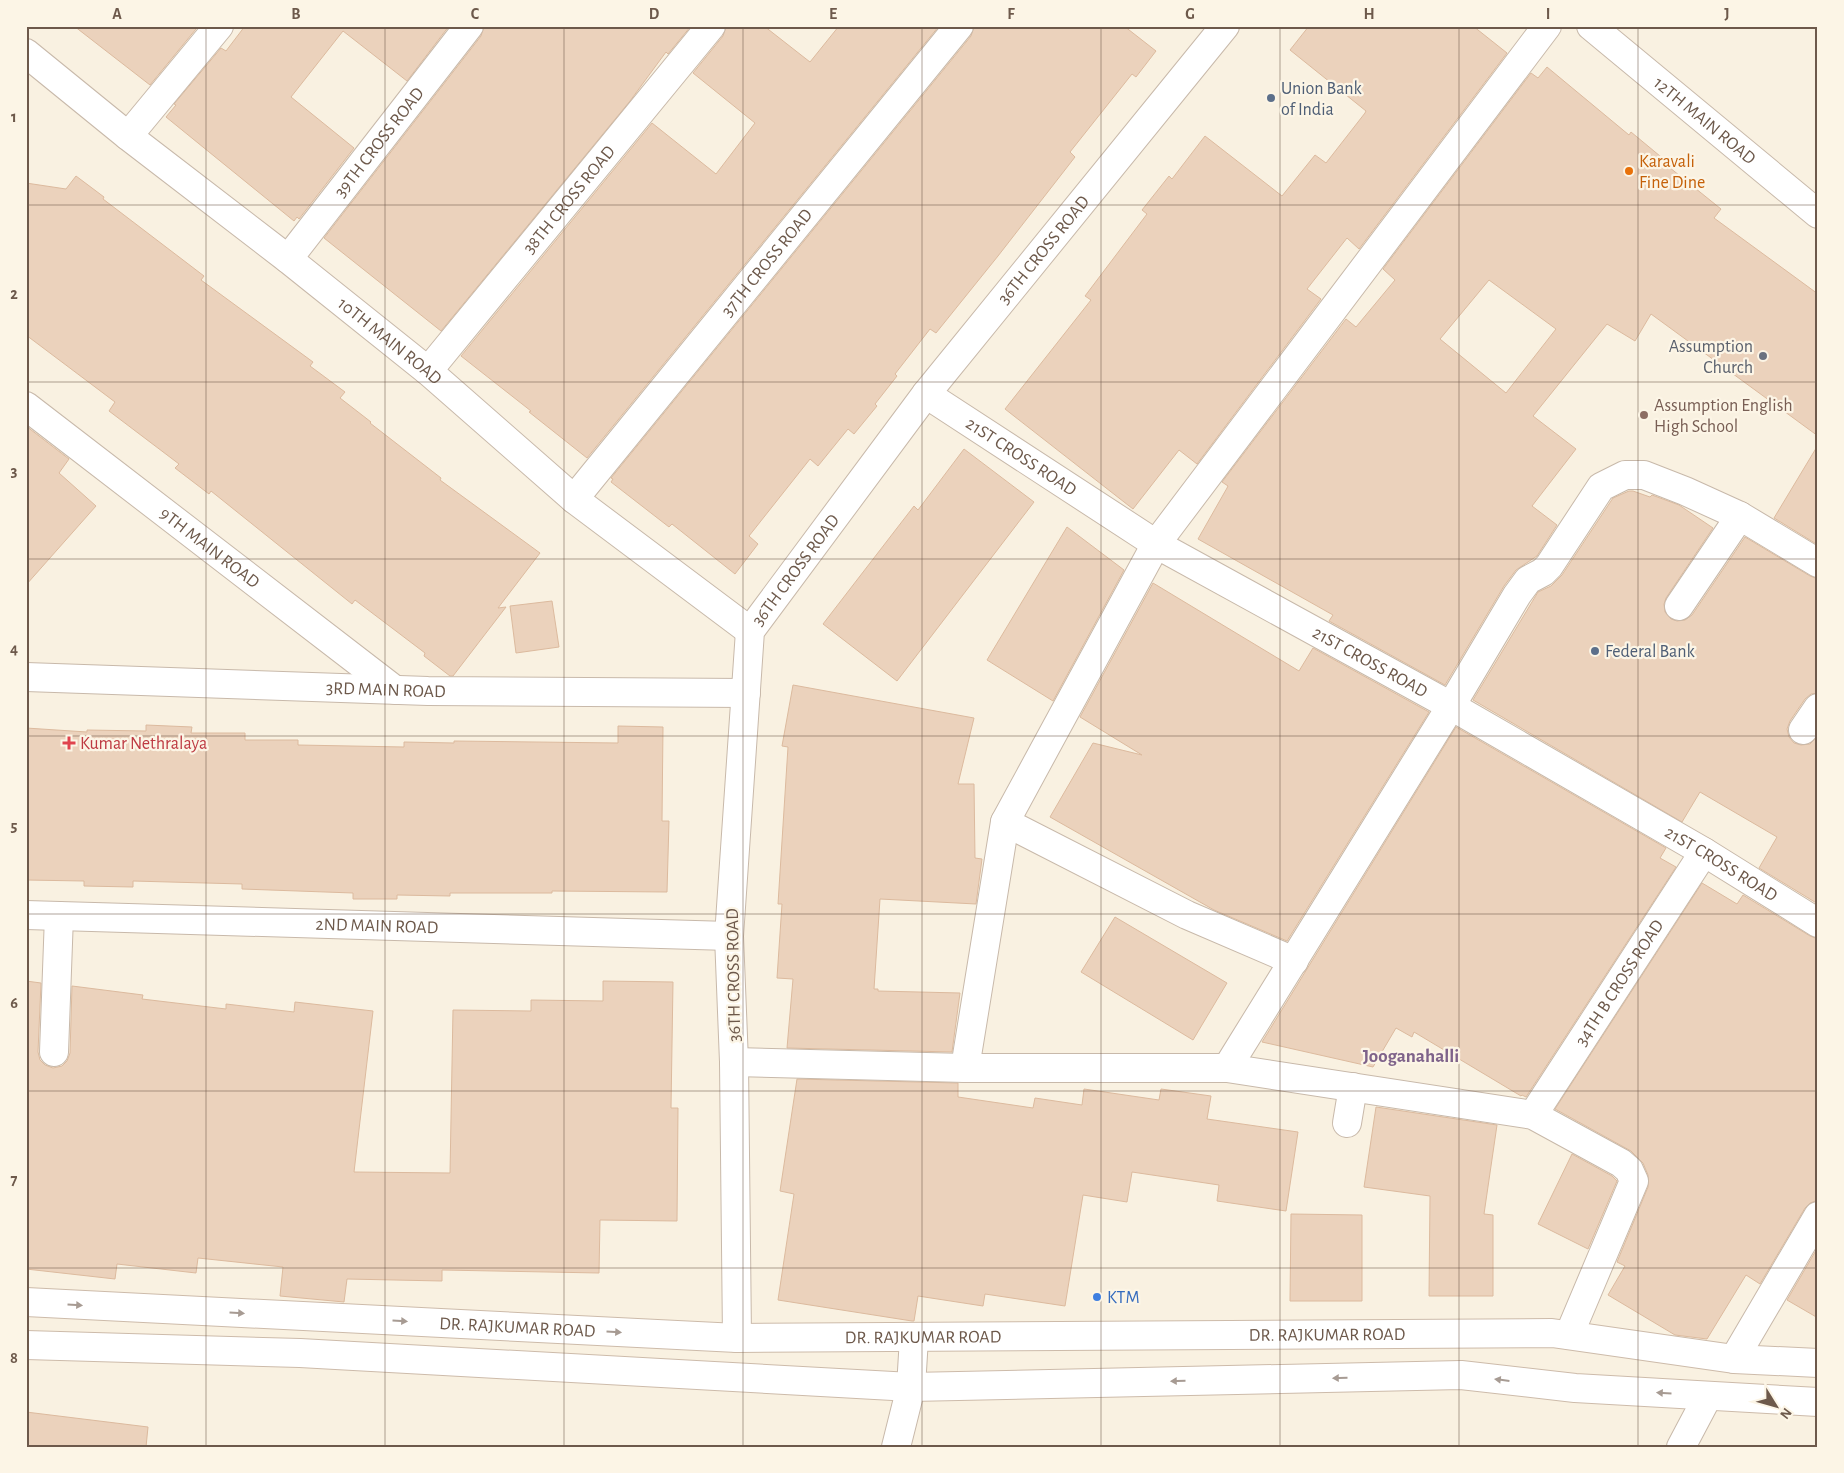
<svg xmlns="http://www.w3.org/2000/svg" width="1844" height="1473" font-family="'Alegreya Sans',sans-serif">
<rect width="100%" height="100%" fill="#f9f1e1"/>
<!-- building -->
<path fill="#ebd2bc" stroke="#dcba9e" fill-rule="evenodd" d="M74,26H193L196,29L150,85Z
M245,26H449L407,81L343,31L291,97L354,148L299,219L297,217L294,221L166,117L176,105L174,104L221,48L226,51Z
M484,26H691L668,54L666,52L630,101L441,331L324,238L481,36Z
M726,26H764L810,62L839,26H939L587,458L529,412L531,411L461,356L652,123L716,174L755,123L693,73L723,36Z
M974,26H1124L1156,51L1136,77L1132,74L1070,152L1075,157L998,256L936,333L930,329L895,374L897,376L875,404L877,406L854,434L848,429L818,466L810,459L749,536L758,544L735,574L672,524L669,527L611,482L613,479L611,478L971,36Z
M1309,26H1473L1507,53L1359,249L1347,238L1307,289L1321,299L1197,464L1179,450L1133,509L1005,409L1091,300L1085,296L1147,214L1142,210L1169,176L1172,179L1205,136L1282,196L1315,155L1326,163L1365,113L1366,111L1290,50Z
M1547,67L1629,135L1631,132L1666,161L1664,163L1721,209L1714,218L1818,294V436L1651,314L1635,341L1607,324L1533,416L1576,449L1532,506L1557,525L1537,556L1516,570L1504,586L1445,685L1329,621L1333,615L1198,539L1227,488L1228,486L1222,482L1346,319L1356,327L1395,280L1383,269L1531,73L1538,78ZM1489,280L1556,329L1506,393L1440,339Z
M76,176L104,197L103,199L204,276L201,280L313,362L310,366L345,392L340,398L371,422L370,423L441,478L440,480L540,553L498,608L506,607L453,676H450L424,656L425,653L355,600L352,604L211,491L209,494L175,468L179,464L109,411L115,402L26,335V183L66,189Z
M26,426L69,459L59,473L96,506L26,585Z
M1818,445V545L1774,518Z
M964,449L1034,502L897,681L823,624L914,506L918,510Z
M1629,491H1633L1650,497L1652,495L1679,505L1713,528L1666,598L1664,604L1665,612L1671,619L1677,621L1685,620L1692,615L1745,537L1810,576L1818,579V693L1811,694L1805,699L1790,721L1787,729L1789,737L1794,743L1801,745L1810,744L1818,736V904L1759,868L1777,837L1700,792L1682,822L1473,700L1538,592L1551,586L1562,575L1613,498Z
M1067,527L1124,570L1053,701L987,660Z
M1153,583L1299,671L1313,648L1429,712L1287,941L1214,910L1050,817L1093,743L1142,755L1080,717Z
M552,601L559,647L516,653L510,606Z
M793,685L974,718L958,784H974L975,858L982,859L976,904L880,899L874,989H878V991L960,993L952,1052L787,1048L793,979L777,978L782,904H778L788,747L782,746Z
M146,725L192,727L191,733H245V740H298V745L404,747V742L454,743V741L618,743V726L663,727L662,821H669L667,892L552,891V893H450V896L397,895V899H353V893L242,889V884L133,881V887L84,886V881L26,880V728L87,732V730L146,731Z
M1456,727L1666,848L1660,858L1676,867L1526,1097L1522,1095L1521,1096L1414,1032L1412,1037L1396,1028L1373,1067L1262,1042Z
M1702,883L1737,904L1743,895L1810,936L1818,939V1200L1810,1203L1805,1208L1760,1284L1746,1275L1707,1339L1675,1335L1608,1295L1625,1266L1617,1262L1648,1187V1175L1643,1163L1631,1151L1555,1109Z
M1115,917L1227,983L1193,1040L1081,972Z
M26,981L41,983L38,1052L40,1060L45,1065L53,1068L62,1066L67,1061L70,1053L72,986L143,995L142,999L226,1009V1004L294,1012L295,1002L373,1011L354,1172L450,1173L453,1010L531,1011V1000L603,1001V981L673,982L671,1108H678L677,1221L600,1220L599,1273L442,1270V1281L347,1279L344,1302L280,1296L283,1267L198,1258L196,1273L117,1264L115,1279L26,1269Z
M797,1079L958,1083V1097L1033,1108L1035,1098L1082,1105L1084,1089L1159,1100L1161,1089L1211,1096L1207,1119L1298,1132L1286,1211L1217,1201L1219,1185L1132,1172L1127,1202L1083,1195L1065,1306L985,1294L983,1306L918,1296L914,1321H912L778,1300L794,1194L780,1191Z
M1376,1107L1497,1125L1484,1214L1493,1215V1296H1429L1430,1196L1364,1187Z
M1572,1154L1612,1176L1617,1181L1588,1249L1538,1224Z
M1291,1214L1362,1215V1301H1290Z
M1818,1247V1318L1787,1300Z
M26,1412L148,1427L146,1447H26Z"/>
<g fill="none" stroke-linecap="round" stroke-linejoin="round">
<defs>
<g id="minor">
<path d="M128,136L219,26"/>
<path id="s1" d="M288,259L469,26"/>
<path id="s2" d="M428,371L711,26"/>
<path id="s3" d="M926,394L1156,544L1451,706L1704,852L1818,923"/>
<path id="s4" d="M26,406L395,690"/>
<path id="s5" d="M574,499L959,26"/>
<path d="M1679,606L1740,516"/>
<path id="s6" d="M26,677L428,691L746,693"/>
<path d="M1803,730L1818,708"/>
<path d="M1005,822L1187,915L1294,961"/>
<path id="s7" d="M26,915L729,936"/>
<path d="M54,1052L59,916"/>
<path d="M734,1062L965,1068H1227L1533,1115L1621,1163L1629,1170L1634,1181L1569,1335"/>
<path d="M965,1068L1005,822L1156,544L1547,26"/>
<path d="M1227,1068L1451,706L1517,595L1528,580L1543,572L1549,566L1601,487L1625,475H1644L1685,491L1740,516L1818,563"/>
<path id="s8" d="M1533,1115L1704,852"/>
<path d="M1347,1123L1353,1087"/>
<path d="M1734,1359L1818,1216"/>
<path d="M1681,1447L1708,1396"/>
</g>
<g id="tertiary">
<path id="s9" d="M1591,26L1818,214"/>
<path id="s10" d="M26,53L128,136L288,259L428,371L574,499L750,631"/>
<path id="s11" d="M737,1338L734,1062L729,936L750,631L926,394L1225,26"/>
<path d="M896,1447L911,1387L914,1338"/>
</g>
<g id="secondary">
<path id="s12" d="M26,1302L737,1338L1552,1333L1734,1359L1818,1363"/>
<path d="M26,1345L300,1353L911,1387L1461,1375L1575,1388L1818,1402"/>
</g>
</defs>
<!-- minor casing -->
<use href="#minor" stroke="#c8b9aa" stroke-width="30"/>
<!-- tertiary casing -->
<use href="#tertiary" stroke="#c8b9aa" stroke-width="30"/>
<!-- secondary casing -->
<use href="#secondary" stroke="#cdbbaa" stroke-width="30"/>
<!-- minor -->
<use href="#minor" stroke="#fff" stroke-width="28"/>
<!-- tertiary -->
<use href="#tertiary" stroke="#fff" stroke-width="28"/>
<!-- secondary -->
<use href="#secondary" stroke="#fff" stroke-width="28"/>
</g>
<!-- one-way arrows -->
<defs><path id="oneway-solid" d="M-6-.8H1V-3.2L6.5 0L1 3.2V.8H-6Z" transform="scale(1.25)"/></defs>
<g fill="#a79b93">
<use href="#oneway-solid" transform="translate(75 1305) rotate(3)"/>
<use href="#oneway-solid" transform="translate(237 1313) rotate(3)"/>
<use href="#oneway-solid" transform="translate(400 1321) rotate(3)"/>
<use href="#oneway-solid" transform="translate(614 1332) rotate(3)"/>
<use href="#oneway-solid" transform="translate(1340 1378) rotate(179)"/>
<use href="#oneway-solid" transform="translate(1502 1380) rotate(-173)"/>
<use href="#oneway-solid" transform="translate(1178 1381) rotate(179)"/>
<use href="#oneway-solid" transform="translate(1664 1393) rotate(-177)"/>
</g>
<!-- grid -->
<path fill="none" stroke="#6d594b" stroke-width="1" stroke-opacity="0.55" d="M206,26V1447M385,26V1447M564,26V1447M743,26V1447M922,26V1447M1101,26V1447M1280,26V1447M1459,26V1447M1638,26V1447M26,205H1818M26,382H1818M26,559H1818M26,736H1818M26,914H1818M26,1091H1818M26,1268H1818"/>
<!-- markers -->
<g fill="#5c6f8a" stroke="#fcf5e6" stroke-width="2">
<circle cx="1271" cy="98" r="5"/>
<circle cx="1595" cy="651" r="5"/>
</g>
<circle fill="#e8710a" stroke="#fcf5e6" stroke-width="2" cx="1629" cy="171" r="5"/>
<circle fill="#6b7280" stroke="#fcf5e6" stroke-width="2" cx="1763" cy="356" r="5"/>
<circle fill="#8d6e63" stroke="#fcf5e6" stroke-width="2" cx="1644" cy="415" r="5"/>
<path fill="#e0444e" stroke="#fcf5e6" stroke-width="2" d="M66.5 735.5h5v5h5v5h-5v5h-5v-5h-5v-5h5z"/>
<circle fill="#3f7fe0" stroke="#fcf5e6" stroke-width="2" cx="1097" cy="1297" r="5"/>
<g text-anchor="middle" stroke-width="4.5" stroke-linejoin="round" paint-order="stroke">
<!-- service labels -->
<g font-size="18" fill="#4e5e75" stroke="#fcf5e6" text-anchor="start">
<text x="1281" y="94">Union Bank<tspan x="1281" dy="21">of India</tspan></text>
<text x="1605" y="657">Federal Bank</text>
</g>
<!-- street labels -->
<g font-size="18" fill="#6d594b" stroke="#fcf5e6">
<text dy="6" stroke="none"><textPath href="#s9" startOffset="148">12TH MAIN ROAD</textPath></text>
<text dy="6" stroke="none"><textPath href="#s1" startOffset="148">39TH CROSS ROAD</textPath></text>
<text dy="6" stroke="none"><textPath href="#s2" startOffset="222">38TH CROSS ROAD</textPath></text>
<text dy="6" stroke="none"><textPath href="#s11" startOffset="1189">36TH CROSS ROAD</textPath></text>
<text dy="6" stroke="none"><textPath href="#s5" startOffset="305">37TH CROSS ROAD</textPath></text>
<text dy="6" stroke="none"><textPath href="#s10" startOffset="464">10TH MAIN ROAD</textPath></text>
<text dy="6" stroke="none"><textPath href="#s3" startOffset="114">21ST CROSS ROAD</textPath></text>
<text dy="6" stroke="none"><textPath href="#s4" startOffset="232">9TH MAIN ROAD</textPath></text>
<text dy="6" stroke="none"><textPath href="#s11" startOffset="784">36TH CROSS ROAD</textPath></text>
<text dy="6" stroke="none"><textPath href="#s3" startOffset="519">21ST CROSS ROAD</textPath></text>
<text dy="6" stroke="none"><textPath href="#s6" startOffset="360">3RD MAIN ROAD</textPath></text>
<text dy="6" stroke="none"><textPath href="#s3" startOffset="924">21ST CROSS ROAD</textPath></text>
<text dy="6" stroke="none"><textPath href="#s7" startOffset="351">2ND MAIN ROAD</textPath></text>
<text transform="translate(733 975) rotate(-91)" y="6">36TH CROSS ROAD</text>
<text dy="6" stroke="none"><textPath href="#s8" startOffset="158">34TH B CROSS ROAD</textPath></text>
<text dy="6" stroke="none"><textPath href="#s12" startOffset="492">DR. RAJKUMAR ROAD</textPath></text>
<text dy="6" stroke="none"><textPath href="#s12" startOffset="1302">DR. RAJKUMAR ROAD</textPath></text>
<text dy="6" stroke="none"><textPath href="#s12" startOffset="898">DR. RAJKUMAR ROAD</textPath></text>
</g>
<!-- food labels -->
<g font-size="18" fill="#c56008" stroke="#fcf5e6" text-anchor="start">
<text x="1639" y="167">Karavali<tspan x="1639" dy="21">Fine Dine</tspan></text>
</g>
<!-- worship labels -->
<g font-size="18" fill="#5b616d" stroke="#fcf5e6" text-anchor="end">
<text x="1753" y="352">Assumption<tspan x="1753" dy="21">Church</tspan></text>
</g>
<!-- education labels -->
<g font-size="18" fill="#785e54" stroke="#fcf5e6" text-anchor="start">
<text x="1654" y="411">Assumption English<tspan x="1654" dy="21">High School</tspan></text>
</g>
<!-- health labels -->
<g font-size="18" fill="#be3a42" stroke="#fcf5e6" text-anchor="start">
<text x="80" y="749">Kumar Nethralaya</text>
</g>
<!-- shop labels -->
<g font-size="18" fill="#366cbe" stroke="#fcf5e6" text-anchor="start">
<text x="1107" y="1303">KTM</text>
</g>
<!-- neighbourhood labels -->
<g font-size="19" font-weight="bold" fill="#7f638a" stroke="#fcf5e6">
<text x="1411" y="1062">Jooganahalli</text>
</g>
</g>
<!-- border -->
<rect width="1844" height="1473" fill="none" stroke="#fcf5e6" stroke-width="55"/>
<!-- north arrow -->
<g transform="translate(1776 1406) rotate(127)" stroke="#fcf5e6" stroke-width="4" paint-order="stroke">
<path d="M0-4L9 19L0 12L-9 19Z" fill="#6d594b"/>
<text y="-8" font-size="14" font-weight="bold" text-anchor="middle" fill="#6d594b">N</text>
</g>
<rect x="28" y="28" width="1788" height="1418" fill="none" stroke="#6d594b" stroke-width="2"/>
<g font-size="16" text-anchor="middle" font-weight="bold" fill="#6d594b">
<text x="117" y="19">A</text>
<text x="296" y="19">B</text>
<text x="475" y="19">C</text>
<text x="654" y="19">D</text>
<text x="833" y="19">E</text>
<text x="1011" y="19">F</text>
<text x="1190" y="19">G</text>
<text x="1369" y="19">H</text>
<text x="1548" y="19">I</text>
<text x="1727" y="19">J</text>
<text x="14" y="122">1</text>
<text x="14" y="299">2</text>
<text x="14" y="476">3</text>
<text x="14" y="654">4</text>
<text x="14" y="831">5</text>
<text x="14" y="1008">6</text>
<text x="14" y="1185">7</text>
<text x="14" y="1363">8</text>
</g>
</svg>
